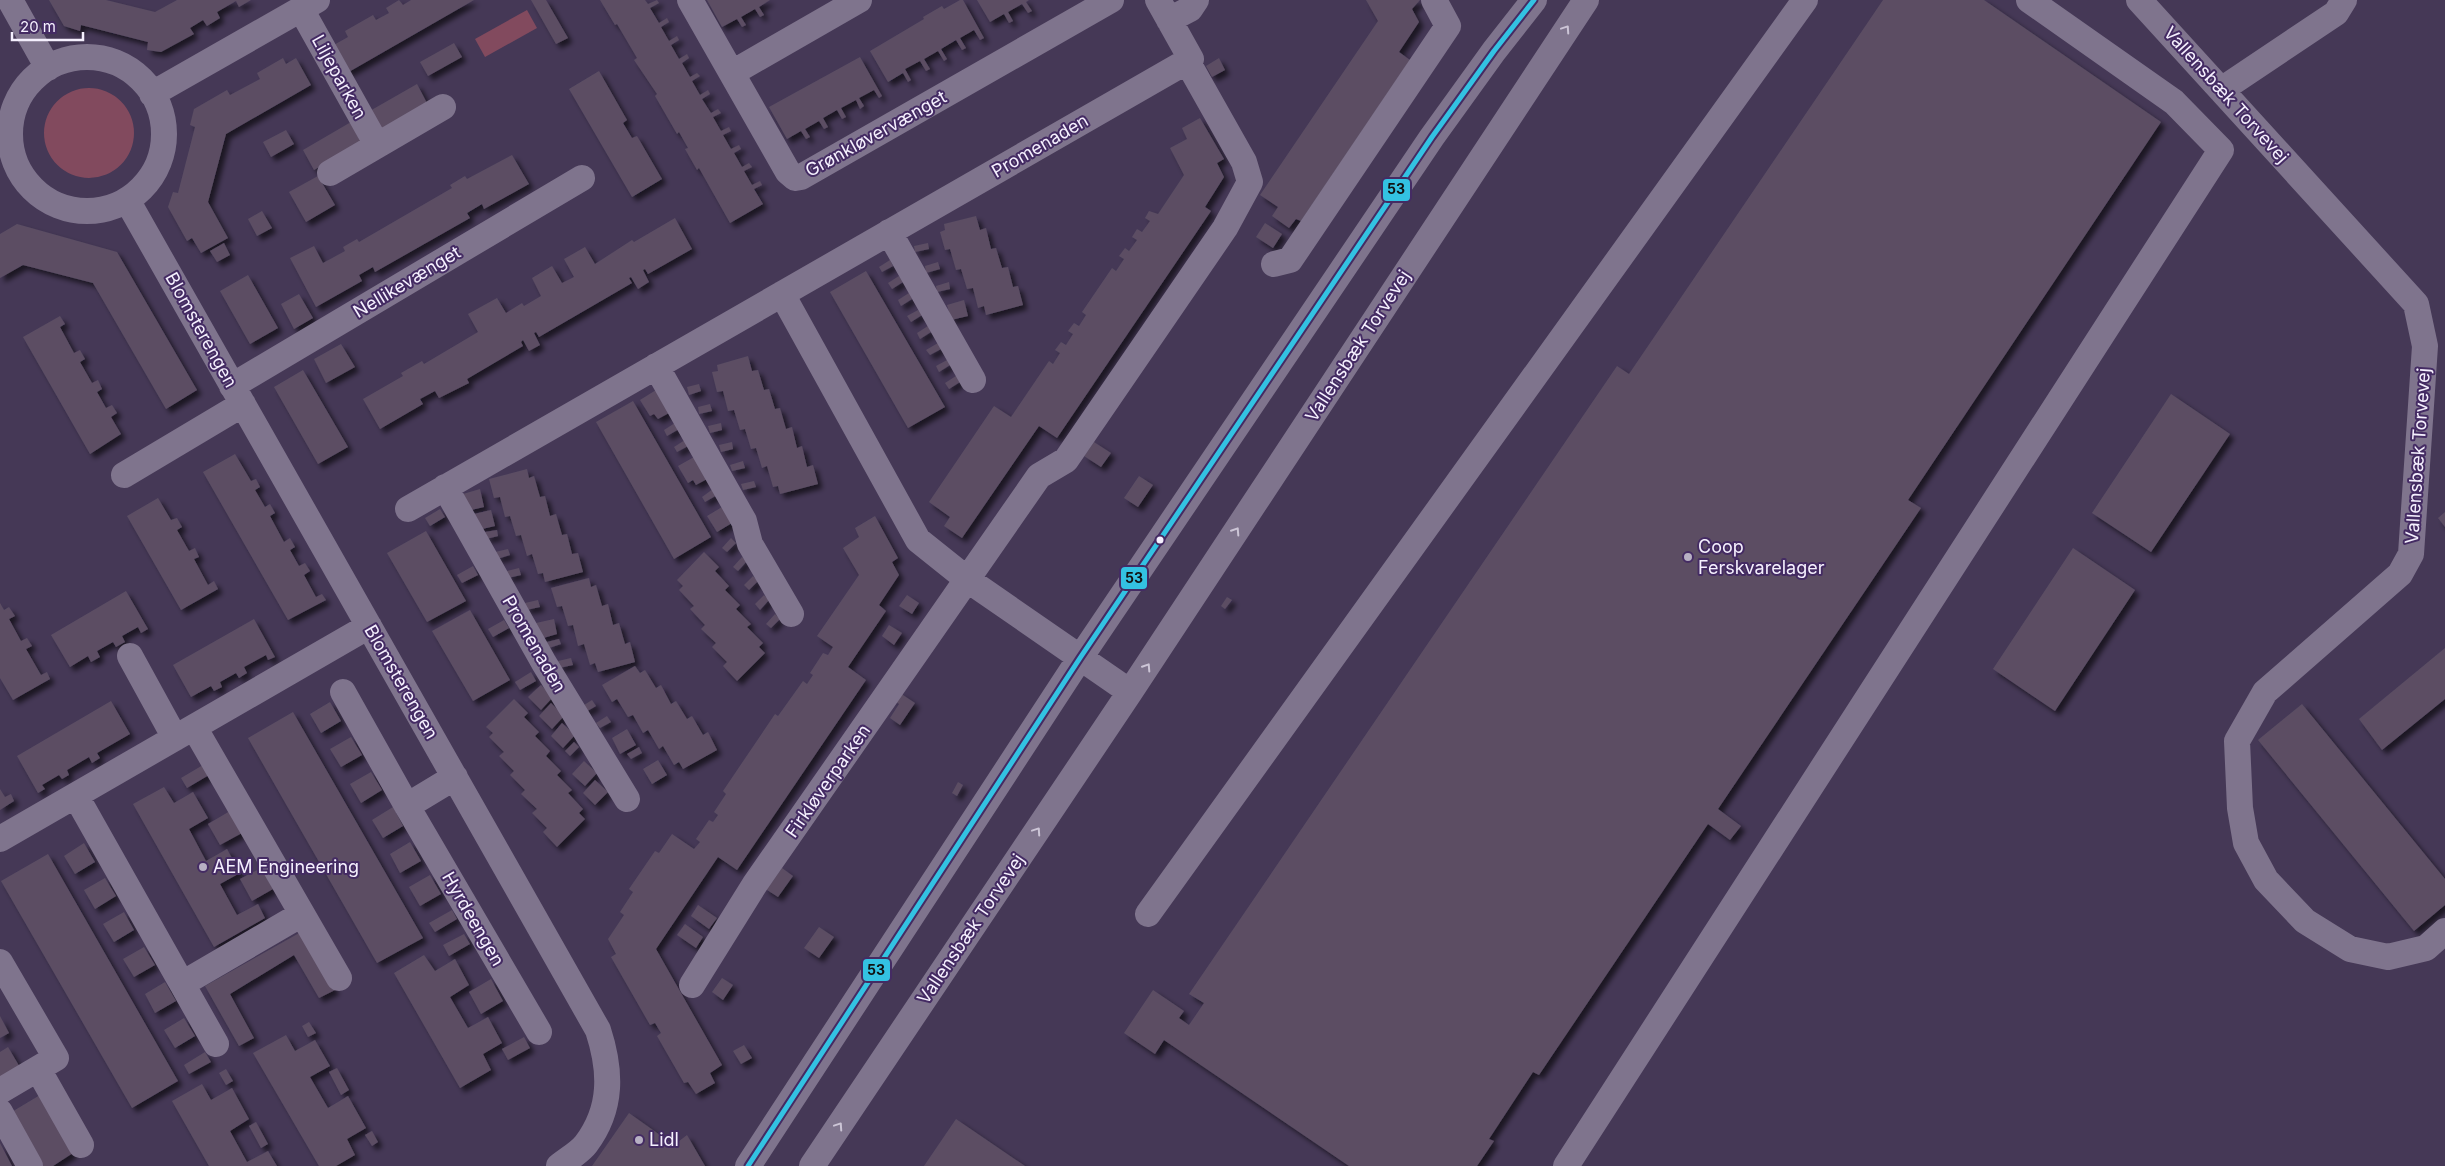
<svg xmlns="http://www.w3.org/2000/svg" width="2445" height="1166" font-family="Inter,sans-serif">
<defs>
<filter id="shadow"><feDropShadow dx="4.5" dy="4.5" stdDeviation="2.5" flood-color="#0009"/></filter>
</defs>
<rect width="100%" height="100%" fill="#453856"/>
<!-- green -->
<path fill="#824a5e" d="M527,10L537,28L485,57L475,39Z
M44 133a45 45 0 1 1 90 0a45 45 0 1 1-90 0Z"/>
<!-- building -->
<path fill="#5b4e64" filter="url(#shadow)" d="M49,0H106L155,12L177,0H251L239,7L236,1L217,12L220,18L207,26L203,20L190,28L194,34L161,52L147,50L148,42L81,25L80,31L64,26Z
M399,0L403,5L411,0H474L347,73L332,46L348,37L345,31L373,15L376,20L389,13L386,8Z
M531,0H546L568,38L556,44Z
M600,0H645L648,4L657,0L659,3L650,8L659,23L667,18L669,22L661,27L669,41L677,36L679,40L671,45L679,59L687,54L689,58L682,63L690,77L697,73L700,76L692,81L700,95L708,90L710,94L702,99L711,113L718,109L721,113L713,117L721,131L729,127L731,131L723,135L731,149L739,145L741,149L734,153L742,167L749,163L752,167L744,171L752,185L760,181L762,185L754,189L763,204L730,223L699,168L697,170L685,149L688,148L679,132L677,134L655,96L657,94L634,60L637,58L617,24L615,25Z
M707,0H770L759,7L764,15L760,17L755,9L741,17L746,25L742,27L737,19L722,27Z
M960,0H963L984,38L980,40L974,30L960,38L966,48L962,50L956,40L941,49L947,59L944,61L938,51L924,59L930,69L926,71L920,61L905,69L911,80L908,82L903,73L888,82L870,51L924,19L923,17L942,6L944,9Z
M977,0H1029L1026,2L1032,11L1028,13L1022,4L1008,12L1013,21L1009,23L1004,14L990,22Z
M1366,0H1420L1412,9L1419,22L1399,52L1410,60L1301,221L1296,219L1289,228L1272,216L1278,207L1260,195L1378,21Z
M1883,0H1984L2161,122L1908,500L1921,508L1718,809L1741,826L1730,840L1708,824L1539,1075L1533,1072L1489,1139L1494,1141L1477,1166H1349L1164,1040L1155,1054L1124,1033L1153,990L1184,1011L1179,1018L1189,1025L1204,1003L1189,994L1617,366L1629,374Z
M454,43L462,57L428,76L420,62Z
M860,57L882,96L879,98L874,90L859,98L864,106L860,109L856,100L841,108L846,117L842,119L837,110L823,118L828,127L824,129L819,121L805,129L810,137L806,139L801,131L787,139L769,107Z
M283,58L286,64L296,58L311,85L226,134L208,202L228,238L201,253L192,238L187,241L168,207L173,192L178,193L195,127L190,125L194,109L227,90L230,95L260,79L257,73Z
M1219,58L1225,70L1212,77L1206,66Z
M599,71L627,120L623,123L632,138L637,136L662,179L632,197L569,89Z
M417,84L428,105L379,133L368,112Z
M1200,118L1224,159L1217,163L1224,177L1205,207L1211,211L1057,438L1039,426L962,538L944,526L950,517L929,502L994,406L1011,417L1049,361L1053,364L1060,353L1055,350L1061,342L1066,345L1073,334L1068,331L1074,323L1079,326L1086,315L1082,312L1112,268L1116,271L1124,259L1119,256L1125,248L1129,251L1137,240L1132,237L1137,229L1142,232L1150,221L1145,218L1149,211L1158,214L1184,175L1170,148L1187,139L1182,128Z
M351,122L361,143L314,170L303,150Z
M286,130L294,144L271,157L263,142Z
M512,155L529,184L484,209L482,204L467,213L470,218L375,272L373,267L359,275L362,281L316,307L290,258L314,246L323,263L345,251L343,247L357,239L359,242L452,188L450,185L465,176L467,179Z
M318,176L335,205L306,222L289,192Z
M262,211L272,228L257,236L248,219Z
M976,216L980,230L986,228L991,249L996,248L1002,268L1008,267L1013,287L1018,286L1023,305L986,315L984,306L978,308L973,288L967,289L961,269L956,270L950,249L945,250L940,232L945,230L944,224Z
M675,218L692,249L648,274L645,269L643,270L649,282L638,289L631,277L629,278L632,283L539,337L536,332L534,333L540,345L529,351L523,340L521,342L523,346L467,379L469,383L439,398L435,391L420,399L423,404L380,429L363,399L403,376L401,373L422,361L424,364L478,332L468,314L497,298L506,313L522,303L524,306L541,296L532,278L552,266L562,283L574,277L564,259L585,247L595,264L632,240L634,242Z
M1265,223L1282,234L1273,248L1256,237Z
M17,224L117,252L197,390L166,409L93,283L23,265L0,278V234Z
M224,243L230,255L217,262L210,251Z
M928,243L929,249L915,252L914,246Z
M890,260L893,266L882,272L879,267Z
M938,262L940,269L926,273L925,266Z
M866,271L945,407L908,428L830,292Z
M248,275L278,328L250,344L220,291Z
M899,276L903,282L892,289L888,283Z
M949,282L950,289L937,292L936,286Z
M909,293L912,299L901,306L898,300Z
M299,294L313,318L294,329L281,304Z
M964,300L968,316L951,320L947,305Z
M918,310L922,315L911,322L907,316Z
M60,316L65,324L60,327L74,353L80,350L85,359L80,362L92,383L98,380L102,389L97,392L106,408L112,405L117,413L111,417L121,434L90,454L23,337Z
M928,326L931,332L920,339L917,333Z
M938,343L941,349L930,355L926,350Z
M341,344L355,367L326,383L314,359Z
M748,356L752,371L758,370L764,390L769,389L775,409L780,408L786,429L792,427L797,448L802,446L807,467L813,465L818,484L780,494L778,486L773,487L767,466L762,468L756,448L751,449L745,429L740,430L734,410L728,411L723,391L717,392L712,372L718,371L717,365Z
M947,360L950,365L939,372L936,366Z
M303,370L348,447L318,464L274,387Z
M956,376L960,382L949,389L945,383Z
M699,384L701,391L689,395L687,387Z
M656,390L669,413L658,419L654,414L650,416L640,400Z
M2171,394L2230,434L2151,552L2092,513Z
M633,401L711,537L674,559L596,422Z
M710,404L712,411L699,414L698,407Z
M675,423L679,429L667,436L664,430Z
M721,423L722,430L710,433L708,426Z
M685,440L688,446L677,452L674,447Z
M732,442L733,449L721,452L719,445Z
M1094,442L1111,453L1101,467L1084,456Z
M235,454L251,481L256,479L260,487L255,490L265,507L270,504L275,513L270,516L284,542L290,538L295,547L290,550L299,566L305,563L310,571L304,575L316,597L322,594L326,600L288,620L203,472Z
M694,457L707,479L696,485L693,480L688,483L678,466Z
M743,461L745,468L732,471L730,465Z
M527,469L529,478L534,476L540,497L545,496L550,516L556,514L562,535L567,534L572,554L578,553L583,572L545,582L543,573L538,574L532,554L527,556L521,535L516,536L510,516L505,517L500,497L494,498L489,479Z
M1139,476L1153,485L1138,507L1124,498Z
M754,481L756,487L743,490L741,484Z
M480,489L484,507L467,511L463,494Z
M713,489L717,495L705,502L702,497Z
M158,498L171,520L177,518L182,527L177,530L189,551L195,548L199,557L194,559L208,585L214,581L218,589L181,610L127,516Z
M722,507L732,523L717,532L707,516Z
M440,509L445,517L430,526L425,518Z
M491,510L495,526L478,530L474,514Z
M2445,512V527L2438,518Z
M875,516L898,558L892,562L899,575L879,605L886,611L848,667L866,680L737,870L718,857L656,949L722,1065L710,1073L715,1083L696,1094L688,1082L684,1083L657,1036L661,1033L655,1023L650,1025L611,957L616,954L608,939L624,915L620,912L633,892L629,889L655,851L659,853L672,834L694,849L700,842L696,839L709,820L713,822L718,815L714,812L726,794L723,791L775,714L778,716L803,681L807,684L813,675L810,673L823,653L828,655L833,647L817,636L859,575L843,548L859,537L855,528Z
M497,530L498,536L486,539L485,532Z
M426,531L466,601L427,622L387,553Z
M731,538L736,543L727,552L722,548Z
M2073,548L2135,590L2055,711L1993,669Z
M508,549L510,555L497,559L495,552Z
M704,552L719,567L715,571L729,586L725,590L740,605L736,609L751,624L747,627L763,643L759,647L765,653L737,681L723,666L727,662L712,647L716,643L701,629L705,625L690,609L694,606L679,590L683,586L677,580Z
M742,557L747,561L738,571L733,567Z
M473,566L478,575L462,583L457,575Z
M519,568L521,575L508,578L507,571Z
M753,576L758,581L749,590L744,585Z
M589,578L591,587L596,585L602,606L608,604L613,625L619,623L625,644L630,642L635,662L598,672L595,663L590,665L584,644L578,646L573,625L568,626L562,606L557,607L551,588Z
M126,591L148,629L141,633L138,627L122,636L125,642L116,647L113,642L97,651L100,657L91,662L88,656L70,667L51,635Z
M764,595L769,600L760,610L755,604Z
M907,595L919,603L912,614L899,606Z
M1227,597L1232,600L1225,609L1221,606Z
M538,600L540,607L526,610L525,603Z
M0,603L4,610L9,607L15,616L9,619L21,641L27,638L32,646L26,649L41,675L47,672L50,679L13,700L0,678Z
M470,610L510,680L473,701L432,631Z
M775,614L780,619L771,628L766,624Z
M254,619L275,657L268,660L266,655L244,667L247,673L239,678L236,673L220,682L222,687L214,691L211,686L191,697L173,665Z
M554,619L557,634L540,639L536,623Z
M504,620L509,628L493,637L488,629Z
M889,625L902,633L894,645L882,636Z
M559,639L561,644L549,648L547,642Z
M2445,648V699L2382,750L2359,719Z
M571,658L573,665L559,668L558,661Z
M635,666L640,673L645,670L656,688L661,685L671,704L676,701L687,719L692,716L703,735L708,732L717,750L683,769L679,762L674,765L663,746L659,749L648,730L643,733L633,715L628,717L617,699L612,702L602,685Z
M531,672L536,681L520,690L515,682Z
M541,685L553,697L541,710L528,697Z
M900,693L915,703L900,725L890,718L899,704L895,701Z
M514,699L528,713L524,717L539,732L535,736L550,751L546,756L561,771L557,775L572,790L568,793L583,809L579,813L585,819L557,847L543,832L547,828L532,813L537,809L521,794L525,790L510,775L514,771L499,756L504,752L489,737L493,733L486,727Z
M592,700L596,706L584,713L581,707Z
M111,701L130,734L97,753L100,758L92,763L89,757L67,770L69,775L62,779L59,775L42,785L45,789L38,793L17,756Z
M330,702L341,721L321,733L310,714Z
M551,703L564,716L552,729L539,716Z
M2302,704L2445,879V905L2414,931L2258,740Z
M293,712L423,938L377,963L248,738Z
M607,716L611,722L600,728L596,723Z
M562,723L575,735L563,748L551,736Z
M627,729L636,745L620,754L612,738Z
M351,737L362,755L341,767L330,749Z
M574,742L579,747L570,756L565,751Z
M639,747L642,753L631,759L627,754Z
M658,760L667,775L652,784L643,769Z
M584,761L597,773L585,786L572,774Z
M203,765L209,775L187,788L181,778Z
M371,772L382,790L361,803L350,784Z
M595,780L608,792L595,805L583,793Z
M958,782L963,785L957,796L952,793Z
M164,787L174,803L193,792L208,818L189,829L206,861L227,849L240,873L220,884L237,915L258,904L265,918L214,947L133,804Z
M0,789L5,797L11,794L14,801L0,810Z
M393,807L403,826L383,838L372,820Z
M230,811L242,833L220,845L208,824Z
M410,842L421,861L400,873L390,854Z
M84,843L95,862L75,874L64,856Z
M48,854L178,1081L132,1108L1,881Z
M261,868L273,889L252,901L240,879Z
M782,868L793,876L778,897L764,888L769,880L772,882Z
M430,875L441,894L420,906L409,887Z
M105,878L116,896L95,909L84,890Z
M698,905L717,918L709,929L691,916Z
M452,910L457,919L435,932L429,923Z
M124,912L134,930L114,942L103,924Z
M685,924L703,937L696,948L677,935Z
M819,927L834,937L819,958L804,948Z
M301,932L335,990L319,998L294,955L230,994L254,1038L239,1046L205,986Z
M464,934L470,944L449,956L443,945Z
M144,947L155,965L134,977L123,959Z
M424,955L435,971L455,959L469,985L450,997L468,1028L488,1017L502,1043L483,1054L491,1070L460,1088L394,973Z
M722,978L733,985L723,1000L712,992Z
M491,979L503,1001L481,1014L469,992Z
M165,982L176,1001L155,1013L145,994Z
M0,1016L9,1033L0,1038Z
M184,1018L195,1036L175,1048L164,1030Z
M309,1022L316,1033L308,1037L302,1026Z
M286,1035L295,1051L315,1040L330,1066L310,1077L328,1108L348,1096L366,1128L347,1139L355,1155L336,1166H319L253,1053Z
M524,1037L530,1048L508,1060L502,1049Z
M744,1045L752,1058L741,1064L733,1051Z
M8,1047L21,1069L0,1078V1052Z
M205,1052L211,1062L189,1074L184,1065Z
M337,1068L349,1090L341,1095L329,1072Z
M226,1069L233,1081L226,1085L219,1073Z
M202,1084L211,1100L232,1088L249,1119L230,1131L247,1162L268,1151L277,1166H209L172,1101Z
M40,1095L73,1153L53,1166H41L10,1113Z
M629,1113L674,1145L687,1135L705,1166H592Z
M956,1119L1025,1166H924Z
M256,1122L268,1144L261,1148L249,1126Z
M372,1131L378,1142L372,1146L365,1135Z
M0,1143L12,1166H0Z"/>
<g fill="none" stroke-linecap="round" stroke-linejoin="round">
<!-- minor -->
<path stroke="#7f748d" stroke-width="26" d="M10,0L48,68
M690,0L788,172L795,178L801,177L1111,0
M2139,0L2416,304L2425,346L2411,554L2400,574L2265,692L2237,741L2240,808L2246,843L2266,880L2305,921L2350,949L2388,957L2426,948L2445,931
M301,9L377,145
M1169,20L1190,9L1196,0
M10 134a77 77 0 1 1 154 0a77 77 0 1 1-154 0Z
M732,73L859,0
M2221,90L2336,13L2344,0
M152,94L317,0
M330,173L443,107
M127,200L598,1030C611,1070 613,1108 586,1144C580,1152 568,1159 559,1166
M889,232L973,380
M1274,264L1290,260L1448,26L1434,0
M782,294L918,540L968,580L1130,692
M656,366L744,521L750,544L791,614
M232,386L582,178
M124,475L243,404
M445,487L544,663L627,799
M408,509L1191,59L1158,0
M130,656L175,738
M343,692L407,806L539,1032
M194,727L339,978
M76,796L216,1044
M407,806L455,777
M0,839L369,626
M1148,914L1805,0
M0,962L56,1058L0,1091
M182,984L302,914
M692,985L755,884L1039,476L1066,460L1225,228L1250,182L1244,162L1187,61
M38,1069L81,1145
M0,1112L30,1166
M748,1166L1080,658L1432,137L1494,51L1534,0
M812,1166L1130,692L1586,0
M1566,1166L2221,150L2174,102L2029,0"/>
<defs>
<path id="bus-1" d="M748,1166L1080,658L1432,137L1494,51L1534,0"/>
</defs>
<!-- bus-1 casing -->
<use href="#bus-1" stroke="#442b63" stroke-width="9"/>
<!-- bus-1 -->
<use href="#bus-1" stroke="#33c2e2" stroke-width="5"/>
</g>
<!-- one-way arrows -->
<defs><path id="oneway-chevron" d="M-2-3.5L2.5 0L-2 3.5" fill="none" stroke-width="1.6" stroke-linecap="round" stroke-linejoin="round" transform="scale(1.25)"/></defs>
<g stroke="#ccc5d6">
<use href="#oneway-chevron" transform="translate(1566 29) rotate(-56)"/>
<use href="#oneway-chevron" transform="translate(1236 531) rotate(-57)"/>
<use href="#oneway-chevron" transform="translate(1147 667) rotate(-57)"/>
<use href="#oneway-chevron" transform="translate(1037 831) rotate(-56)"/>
<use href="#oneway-chevron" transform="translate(839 1126) rotate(-56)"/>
</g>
<!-- markers -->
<circle fill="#f5f0fe" stroke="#442b63" stroke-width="2" cx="1160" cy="540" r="4.5"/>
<g fill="#b7b0c3" stroke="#442b63" stroke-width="2">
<circle cx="1688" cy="557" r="5"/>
<circle cx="203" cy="867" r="5"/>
<circle cx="639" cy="1140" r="5"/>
</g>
<g text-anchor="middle" stroke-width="4" stroke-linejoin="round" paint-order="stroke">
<!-- street labels -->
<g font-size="18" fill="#f5f0fe" stroke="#442b63">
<text transform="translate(339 77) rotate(61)" y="6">Liljeparken</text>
<text transform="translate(2226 95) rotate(48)" y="6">Vallensbæk Torvevej</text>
<text transform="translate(876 134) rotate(-29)" y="6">Grønkløvervænget</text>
<text transform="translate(1040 146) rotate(-30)" y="6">Promenaden</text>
<text transform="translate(407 282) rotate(-31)" y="6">Nellikevænget</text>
<text transform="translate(201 330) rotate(61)" y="6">Blomsterengen</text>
<text transform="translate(1358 346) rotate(-57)" y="6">Vallensbæk Torvevej</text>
<text transform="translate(2418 456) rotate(-86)" y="6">Vallensbæk Torvevej</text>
<text transform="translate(534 644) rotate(60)" y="6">Promenaden</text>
<text transform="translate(401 682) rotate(60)" y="6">Blomsterengen</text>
<text transform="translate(828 781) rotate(-55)" y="6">Firkløverparken</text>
<text transform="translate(473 919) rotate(60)" y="6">Hyrdeengen</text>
<text transform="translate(971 929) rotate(-56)" y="6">Vallensbæk Torvevej</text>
</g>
<!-- poi labels -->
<g font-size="18" fill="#f5f0fe" stroke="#442b63" text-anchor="start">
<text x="1698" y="553">Coop<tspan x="1698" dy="21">Ferskvarelager</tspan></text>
<text x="213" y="873">AEM Engineering</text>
<text x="649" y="1146">Lidl</text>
</g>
</g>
<g stroke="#442b63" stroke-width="2">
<rect x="1382" y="178" width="29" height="24" rx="5" fill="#33c2e2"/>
<rect x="1120" y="566" width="28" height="24" rx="5" fill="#33c2e2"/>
<rect x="862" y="958" width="29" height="24" rx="5" fill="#33c2e2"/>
</g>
<g font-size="14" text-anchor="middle" font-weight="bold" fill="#111">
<text x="1396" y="194">53</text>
<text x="1134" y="583">53</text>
<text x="876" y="975">53</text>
</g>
<!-- scale -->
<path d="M12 32v8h71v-8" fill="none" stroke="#f5f0fe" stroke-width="2.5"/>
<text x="20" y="32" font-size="15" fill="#f5f0fe" stroke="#442b63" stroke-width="4" paint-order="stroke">20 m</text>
</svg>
